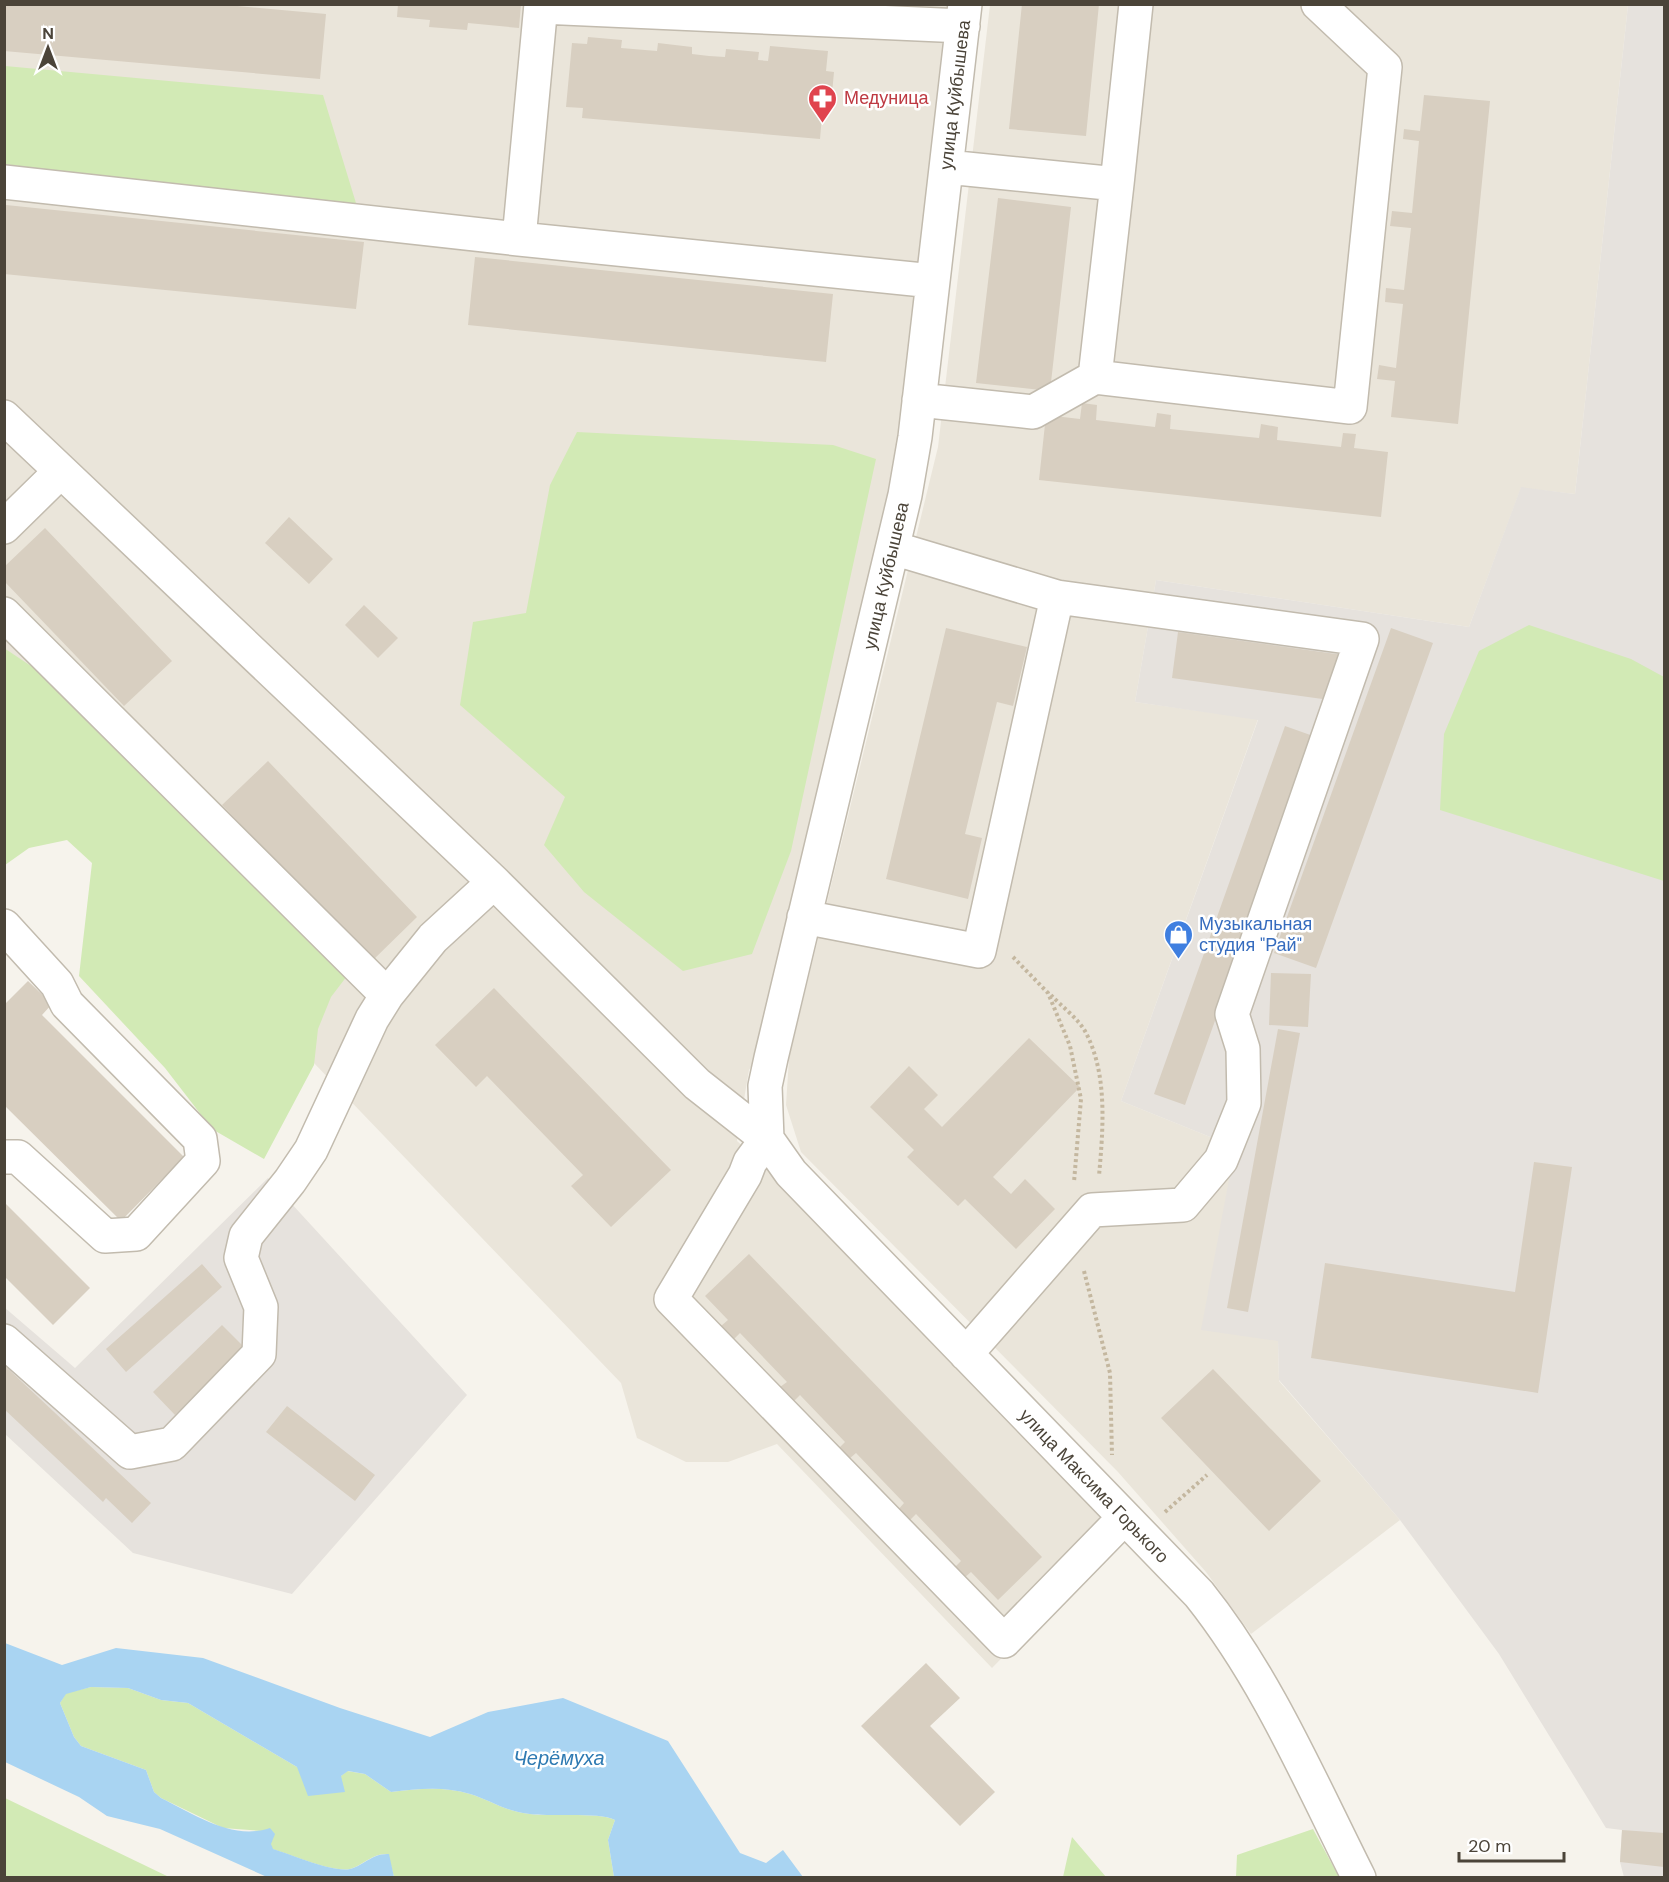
<svg xmlns="http://www.w3.org/2000/svg" width="1669" height="1882" font-family="'DM Sans',sans-serif">
<rect width="100%" height="100%" fill="#f6f3ec"/>
<!-- residential -->
<path fill="#eae5da" d="M5,5H948L897,439L885,506L758,1056L749,1070L737,1141L782,1181L1122,1535L992,1668L777,1444L728,1462H686L637,1438L621,1383L5,741Z
M990,5H1628L1575,494L1521,488L1469,627L1156,580L1135,702L1258,719L1121,1101L1235,1147L1278,1341L1279,1381L1400,1520L1251,1634L1206,1572L1118,1472L801,1152L786,1105L789,1058L938,447Z"/>
<!-- industrial -->
<path fill="#e6e2dd" d="M1628,5H1664V1877H1624L1620,1862L1622,1830L1606,1828L1499,1654L1400,1520L1279,1380L1278,1341L1201,1330L1235,1147L1121,1101L1258,720L1135,702L1156,580L1469,627L1521,487L1575,494Z
M268,1178L467,1395L292,1594L133,1553L5,1434L4,1307L75,1368Z"/>
<!-- green -->
<path fill="#d2eab5" d="M5,66L323,95L359,213L5,164Z
M577,432L833,445L876,459L791,851L752,954L683,971L584,892L544,845L565,797L460,705L473,622L526,613L550,485Z
M1529,625L1631,659L1664,677V881L1440,810L1444,734L1479,651Z
M4,648L49,678L347,976L331,997L318,1029L314,1065L264,1159L212,1129L165,1068L79,976L92,863L67,840L29,848L5,865Z
M91,1687L128,1688L161,1700L188,1703L297,1767L341,1776L347,1771L365,1774L391,1792C418,1789 443,1786 470,1794C487,1799 504,1810 523,1813C547,1818 597,1811 615,1820L608,1840L614,1877H394L388,1854C372,1853 364,1865 350,1869C333,1873 290,1854 272,1849L262,1831L223,1828L161,1798L154,1792L146,1770L81,1746L74,1737L60,1703L66,1693Z
M4,1798H5L169,1877H5Z
M1313,1829L1339,1877H1236L1237,1855Z
M1072,1837L1106,1877H1063Z"/>
<!-- water -->
<path fill="#a9d4f2" d="M5,1643L62,1665L116,1648L203,1658L340,1708L430,1737L488,1712L563,1698L668,1741L740,1853L766,1863L783,1850L803,1877H614L608,1840L615,1820C598,1811 546,1818 523,1813C504,1810 487,1799 470,1794C443,1786 418,1789 391,1792L365,1774L348,1771L341,1776L345,1792L308,1796L297,1767L188,1703L161,1700L128,1688L91,1687L66,1694L60,1703L74,1737L81,1746L146,1770L154,1792L161,1798C194,1814 232,1841 270,1828L275,1834L271,1844L273,1849C290,1854 334,1873 350,1869C365,1865 372,1853 389,1854L394,1877H267L160,1829L107,1816L79,1797L5,1762Z"/>
<!-- building -->
<path fill="#d8cfc1" d="M4,4H216L326,14L320,79L4,51Z
M398,4H521L519,28L468,23L467,30L429,27L430,20L397,17Z
M1022,4H1099L1086,136L1009,129Z
M588,37L622,40L621,48L657,51L658,43L692,47V54L709,56L725,57L726,49L759,52L758,60L768,61L770,46L828,51L826,71L834,72L831,104L823,103L820,139L582,118L583,108L566,107L572,43L587,44Z
M1424,95L1490,101L1458,424L1391,417L1395,381L1377,379L1379,365L1396,368L1403,304L1385,302L1386,288L1404,290L1411,228L1390,226L1391,219L1392,211L1412,213L1419,141L1403,139L1404,129L1420,131Z
M998,198L1071,207L1050,391L976,383Z
M6,205L364,242L356,309L4,274Z
M475,257L833,294L826,362L468,325Z
M1082,403L1097,405L1096,420L1155,427L1157,413L1171,415L1170,429L1259,438L1261,424L1278,427L1277,440L1341,447L1343,433L1356,434L1354,448L1388,452L1381,517L1039,480L1046,415L1080,419Z
M289,517L333,559L309,584L265,543Z
M45,528L172,661L124,706L4,581V567Z
M364,605L398,638L378,658L345,625Z
M946,628L1027,647L1013,706L997,702L965,834L982,838L968,899L886,879Z
M1391,628L1433,643L1316,968L1274,953Z
M1178,632L1343,655L1337,701L1172,678Z
M1285,726L1316,737L1185,1105L1154,1094Z
M268,761L417,917L372,961L222,805Z
M1271,973L1311,974L1308,1027L1269,1025Z
M28,981L52,1004L42,1015L184,1157L121,1221L4,1105V1005Z
M494,988L671,1170L611,1227L571,1186L583,1175L487,1076L476,1087L435,1045Z
M1278,1029L1300,1033L1248,1312L1227,1308Z
M1029,1038L1080,1087L993,1177L1011,1194L1025,1179L1055,1209L1016,1249L965,1199L958,1206L907,1157L914,1150L870,1107L909,1066L938,1095L924,1109L942,1127Z
M1534,1162L1572,1167L1538,1393L1311,1358L1325,1263L1515,1292Z
M4,1202L90,1288L53,1325L4,1276Z
M749,1254L1042,1557L998,1600L971,1572L964,1578L955,1567L961,1561L916,1514L909,1521L898,1510L904,1503L856,1453L849,1459L839,1448L845,1442L800,1395L794,1401L780,1387L787,1382L740,1333L734,1339L721,1326L728,1320L705,1296Z
M202,1264L222,1287L126,1372L106,1349Z
M222,1325L244,1347L175,1415L153,1392Z
M4,1365L151,1503L132,1523L106,1498L103,1502L4,1409Z
M1213,1369L1321,1481L1269,1531L1161,1418Z
M287,1406L375,1475L355,1501L266,1432Z
M926,1663L960,1698L930,1726L995,1792L960,1826L861,1726Z
M1622,1830L1664,1833V1867L1620,1862Z"/>
<g fill="none" stroke-linecap="round" stroke-linejoin="round">
<defs>
<path id="minor" d="M541,4L519,239L933,281
M541,7L963,26
M947,167L1117,184L1136,4
M4,182L519,239
M1095,377L1350,407L1385,67L1318,4
M919,400L1033,412L1095,377L1117,184
M4,417L61,471
M4,527L61,471L494,882L697,1084L767,1139L791,1173L1199,1594C1267,1679 1310,1781 1359,1878
M4,614L387,995
M804,917L979,951L1057,597L893,548
M4,926L57,984L67,1004L200,1139L203,1161L136,1234L105,1236L18,1157H4
M767,1139L765,1086L771,1058L905,495L915,437L965,4
M767,1139L750,1162L745,1175L671,1299L1004,1641L1124,1518
M4,1341L130,1452L172,1444L259,1354L261,1307L241,1258L246,1236L290,1181L311,1150L372,1019L387,995L433,938L494,882
M966,1354L1092,1210L1183,1205L1221,1160L1244,1103L1243,1049L1232,1014L1362,639L1057,597"/>
</defs>
<!-- minor casing -->
<use href="#minor" stroke="#c2bbae" stroke-width="36"/>
<!-- path -->
<path stroke="#c4b79f" stroke-width="4" stroke-dasharray="3 3" stroke-linecap="butt" d="M1013,957L1048,993L1070,1046L1081,1099L1074,1182
M1051,995C1061,1006 1079,1019 1086,1033C1108,1075 1103,1130 1099,1176
M1084,1271L1110,1373L1112,1455
M1165,1512L1207,1475"/>
<!-- minor -->
<use href="#minor" stroke="#fff" stroke-width="33"/>
</g>
<!-- icons -->
<defs>
<symbol id="pharmacy-pin" viewBox="-11 -11 22 30"><path d="M0 17L-7.5 6A9.5 9.5 0 1 1 7.5 6Z" fill="#e0444e" stroke="#fff"/><path d="M-2-6h4v4h4v4h-4v4h-4v-4h-4v-4h4Z" fill="#fff"/></symbol>
<symbol id="shop-pin" viewBox="-11 -11 22 30"><path d="M0 17L-7.5 6A9.5 9.5 0 1 1 7.5 6Z" fill="#3f7fe0" stroke="#fff"/><path d="M-5-2.5h2.3a2.7 3.5 0 0 1 5.4 0H5L5.5 6h-11ZM-1.5-2.5h3a1.5 2.3 0 0 0-3 0Z" fill="#fff"/></symbol>
</defs>
<g fill-rule="evenodd">
<use href="#pharmacy-pin" x="806" y="82" width="33" height="45"/>
<use href="#shop-pin" x="1162" y="918" width="33" height="45"/>
</g>
<g text-anchor="middle" stroke-width="5" stroke-linejoin="round" paint-order="stroke">
<!-- street labels -->
<g font-size="18" fill="#4b4439" stroke="#fff">
<text transform="translate(955 95) rotate(-83)" y="6">улица Куйбышева</text>
<text transform="translate(886 576) rotate(-77)" y="6">улица Куйбышева</text>
<text transform="translate(1094 1486) rotate(46)" y="6">улица Максима Горького</text>
</g>
<!-- health labels -->
<g font-size="18" fill="#be3a42" stroke="#fff" text-anchor="start">
<text x="844" y="104">Медуница</text>
</g>
<!-- shop labels -->
<g font-size="18" fill="#366cbe" stroke="#fff" text-anchor="start">
<text x="1199" y="930">Музыкальная<tspan x="1199" dy="21">студия "Рай"</tspan></text>
</g>
<!-- water labels -->
<g font-size="20" font-style="italic" fill="#2e7ab2" stroke="#fff">
<text x="559" y="1765">Черёмуха</text>
</g>
</g>
<!-- border -->
<rect width="1669" height="1882" fill="none" stroke="#4b4439" stroke-width="12"/>
<!-- north arrow -->
<g transform="translate(48 48)" stroke="#ffffff" stroke-width="4.5" paint-order="stroke">
<path d="M0-4.5L10 22L0 15L-10 22Z" fill="#4b4439"/>
<text y="-9" font-size="16" font-weight="bold" text-anchor="middle" fill="#4b4439">N</text>
</g>
<!-- scale -->
<path d="M1459 1852v9h105v-9" fill="none" stroke="#4b4439" stroke-width="3"/>
<text x="1468" y="1852" font-size="18" fill="#4b4439" stroke="#ffffff" stroke-width="4.5" paint-order="stroke">20 m</text>
</svg>
